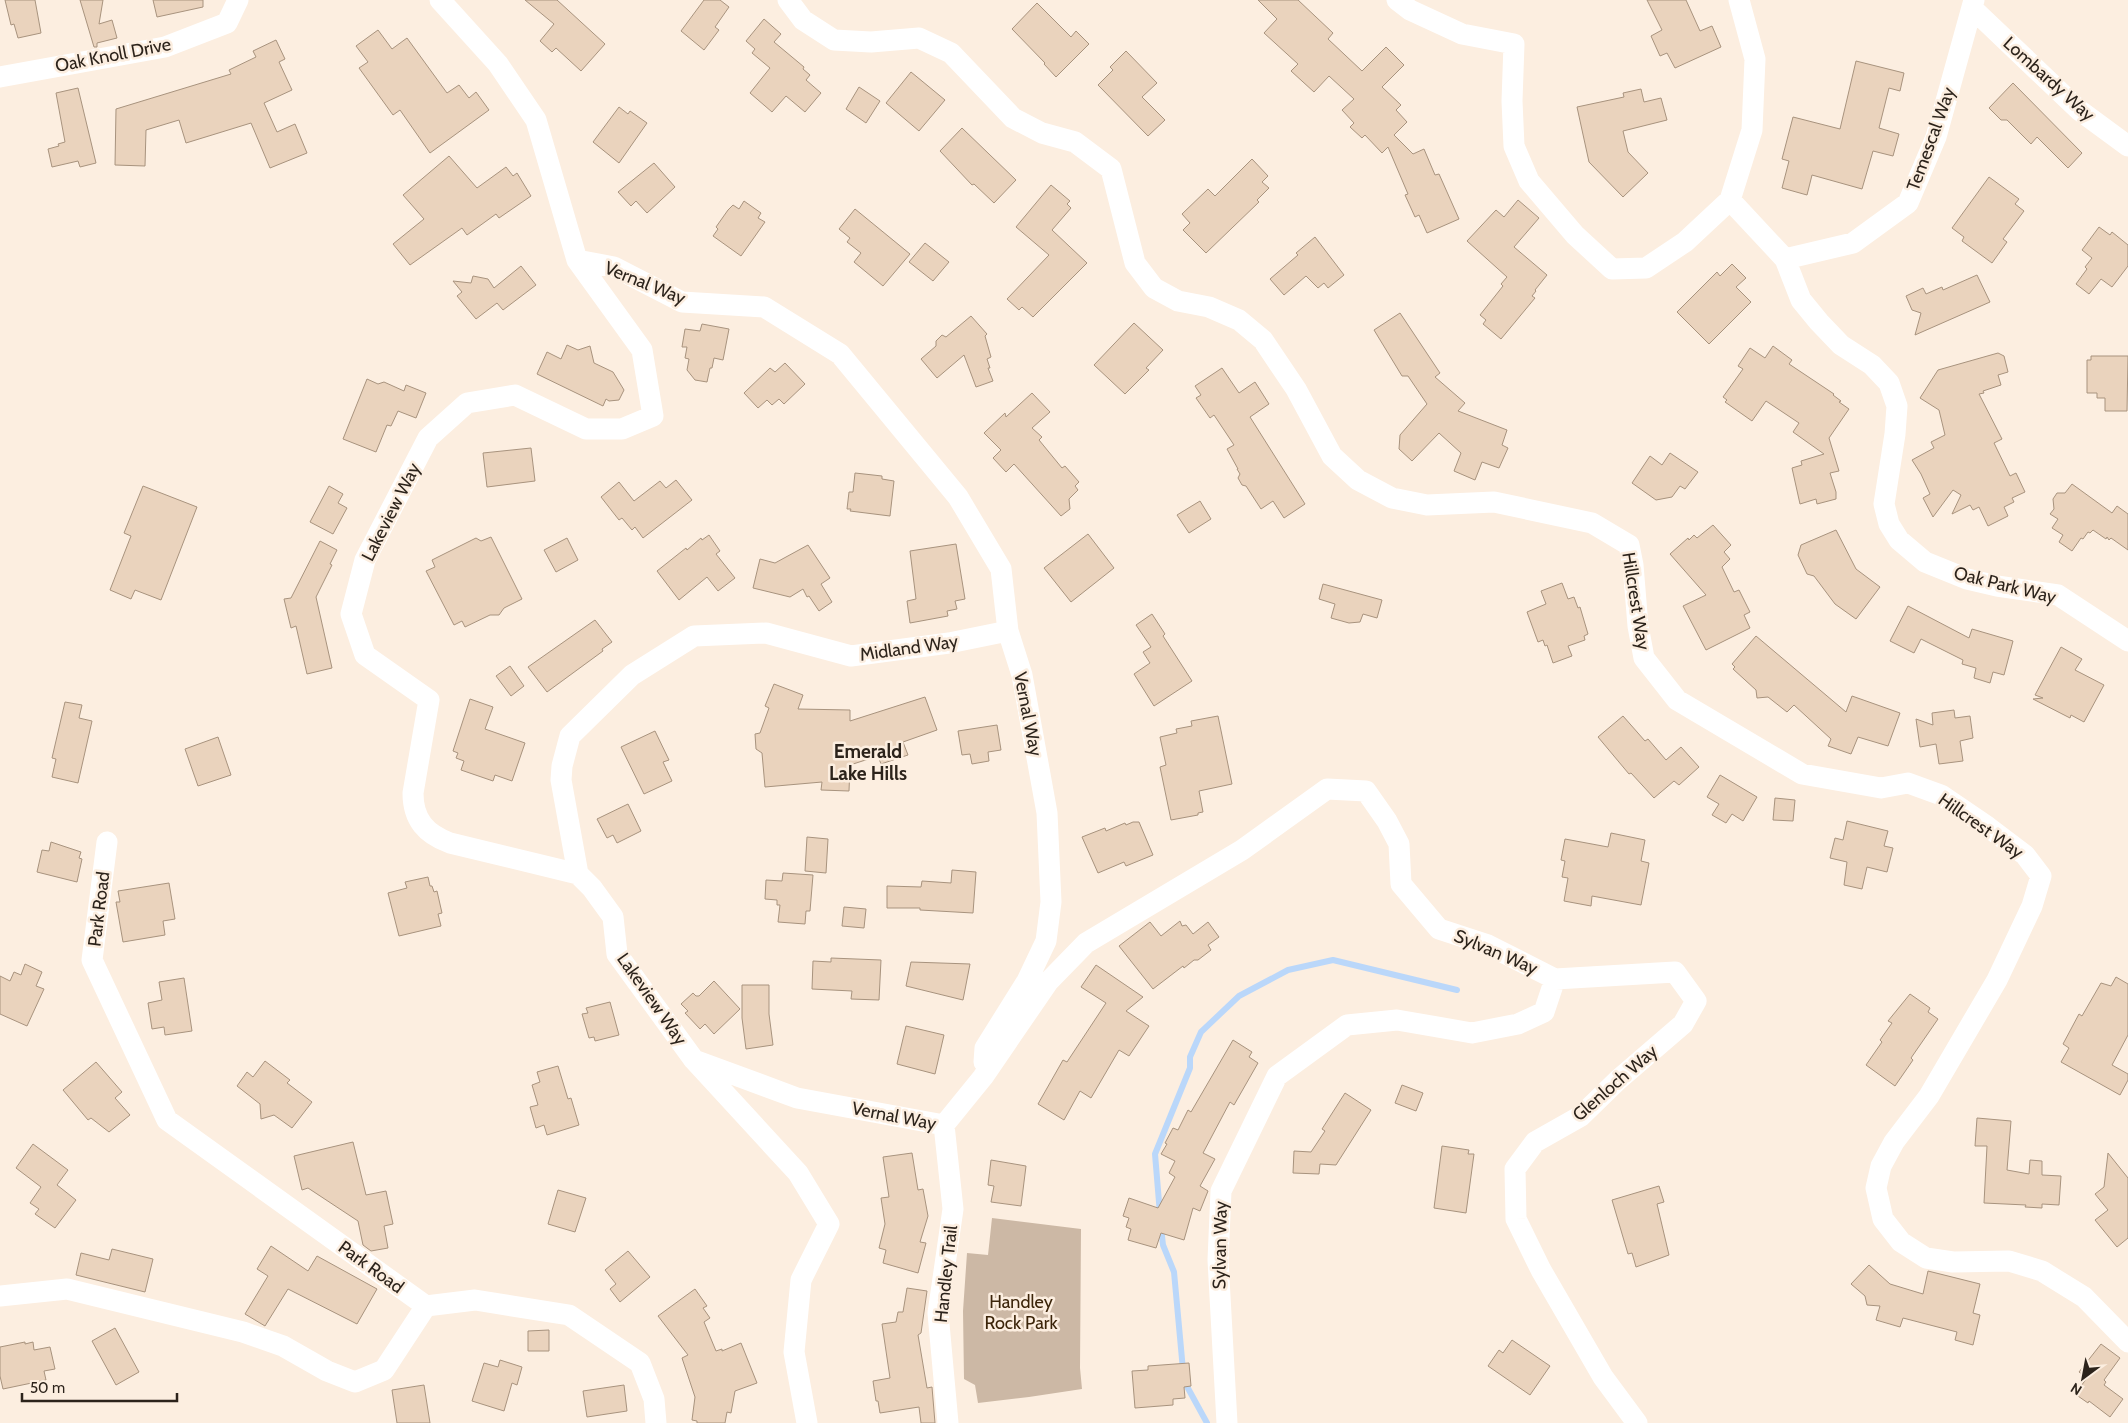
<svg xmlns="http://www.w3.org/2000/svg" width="2128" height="1423" font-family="Cabin,sans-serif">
<rect width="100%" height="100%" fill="#fceee0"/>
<!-- green -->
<path fill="#ccb8a5" d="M992,1218L1081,1229L1080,1368L1082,1389L1029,1397L978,1403L975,1385L964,1379L963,1311L967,1253L988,1255Z"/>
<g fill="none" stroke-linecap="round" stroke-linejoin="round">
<!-- stream -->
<path stroke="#bad7fa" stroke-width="6" d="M1160,1214L1155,1154L1190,1068V1057L1201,1032L1239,996L1288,970L1333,960L1457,990
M1161,1227L1163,1245L1174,1272L1184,1381L1207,1423"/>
</g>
<!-- building -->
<path fill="#ead3bd" stroke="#a8937e" d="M5,0H35L41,33L18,38L14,24L11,25Z
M80,0H103L99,24L112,20L117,38L97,43V47H94Z
M153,0H203V7L157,17Z
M525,0H557L605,44L581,71L556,48L552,52L540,41L554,24Z
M704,0H720L729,7L715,27L719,30L704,50L681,31Z
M1258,0H1298L1333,33L1328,39L1362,71L1386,47L1404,65L1382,87L1401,105L1396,110L1407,122L1394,135L1413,154L1424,149L1435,175L1439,174L1459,219L1427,233L1419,215L1415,217L1405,195L1408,194L1388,147L1382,153L1365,135L1362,138L1350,127L1354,123L1342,110L1354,99L1329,76L1314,92L1291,71L1298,64L1264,33L1277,19Z
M1647,0H1686L1700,31L1712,26L1721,47L1675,68L1667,53L1660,56L1651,36L1662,30Z
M1037,3L1071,37L1076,31L1089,44L1056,77L1044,64L1045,63L1012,29Z
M764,19L781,34L774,42L804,67L803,69L810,75L806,80L821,93L805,112L786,96L772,112L750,93L770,68L752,53L755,49L746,41Z
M378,30L392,49L407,38L447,93L459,85L469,98L476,92L489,110L430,153L400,110L393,115L359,68L368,62L356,46Z
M276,40L285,59L279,62L292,90L264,103L277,132L295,124L307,153L270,168L251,123L186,143L179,120L146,130L145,166L115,165L116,109L231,74L229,70L256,57L253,51Z
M1126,51L1157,83L1142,97L1165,120L1148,136L1098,85L1113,70L1110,67Z
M1856,61L1904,73L1900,91L1889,88L1879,128L1899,134L1893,156L1873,151L1862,189L1812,175L1807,195L1782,188L1789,161L1782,159L1793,117L1840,129Z
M911,72L945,100L919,131L886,103Z
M2013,83L2082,153L2068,168L2037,137L2031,144L2007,120H2001L1989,108Z
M859,87L880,101L866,123L846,109Z
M78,88L96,163L80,167L78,161L52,167L48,149L59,146L58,144L65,142L56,93Z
M1641,89L1644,102L1661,98L1667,120L1623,131L1628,152L1648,173L1623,197L1589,162L1577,107L1624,97L1623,93Z
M619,107L628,114L630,111L647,123L619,163L593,142Z
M962,128L1016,180L994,203L974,184L972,185L940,151Z
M449,156L477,188L506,167L513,176L517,173L531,196L499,218L496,214L467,235L462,228L410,265L393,244L424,219L403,195Z
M1252,159L1268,176L1262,182L1269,188L1257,200L1259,202L1206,253L1183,230L1190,223L1182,214L1208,189L1215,196Z
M654,163L675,187L647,213L636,201L631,206L618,192Z
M1989,177L2019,199L2015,204L2024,211L2003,239L2007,242L1992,263L1962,241L1964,237L1952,228Z
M1051,185L1070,201L1067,204L1071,208L1052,230L1087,263L1033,317L1022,307L1019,310L1007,299L1049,255L1016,227Z
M1518,200L1539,218L1514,247L1547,275L1535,290L1536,291L1532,296L1535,298L1501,339L1483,324L1486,320L1480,315L1503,286L1501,284L1507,277L1467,241L1496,210L1504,217Z
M744,201L761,213L758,218L765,222L741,256L713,236L718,229L716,227L728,210L733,205L739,209Z
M855,209L910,254L883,286L854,262L861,253L847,242L850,238L839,229Z
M2099,227L2110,235L2112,232L2128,245V266L2112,287L2101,279L2089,294L2076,284L2087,269L2085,267L2092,258L2082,250Z
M1315,237L1344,275L1328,288L1324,283L1318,288L1306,276L1284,295L1270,279L1298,255L1296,253Z
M925,243L949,262L933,281L909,262Z
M1732,264L1746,278L1736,287L1751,302L1709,344L1677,312L1717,272L1720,276Z
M521,266L536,285L503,310L497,303L476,319L457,296L462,292L453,281L471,283L473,276L488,279L494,288Z
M1977,275L1990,302L1915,335L1921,313L1912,310L1906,296L1923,288L1926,294L1942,287L1943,290Z
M1400,313L1440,373L1435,377L1465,403L1458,411L1507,430L1502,445L1508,448L1499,468L1482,462L1475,480L1454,471L1461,453L1439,433L1412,461L1399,449L1400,435L1427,404L1408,376H1402L1374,330Z
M971,316L987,334L985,336L991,357L987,359L990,368H988L993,381L976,387L964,355L937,378L921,359L936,346V341L942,335L946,337Z
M1134,323L1163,350L1146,368L1149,370L1125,394L1094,365Z
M702,324L729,329L723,360L714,358L712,368H710L707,382L695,380L687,370L689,359L685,358L687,347H682L685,329L700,331Z
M567,345L578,350L590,346L594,363L613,372L624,390L619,400L609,401L606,399L603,406L537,374L547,352L561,359Z
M1773,346L1792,360L1789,364L1834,394L1833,395L1841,401L1839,402L1849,409L1829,438L1839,471L1830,473L1836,492V499L1817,504L1816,499L1800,504L1792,468L1802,465L1801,461L1824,454L1793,432L1799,423L1766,401L1752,421L1725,402L1727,400L1723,397L1743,369L1738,366L1750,348L1765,358Z
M1998,353L2004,356L2008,372L1998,375L2001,385L1983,391L1984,393L1979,394L2002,439L1994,443L2010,476L2016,473L2025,492L2012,498L2014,502L2004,507L2008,516L1988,526L1979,507L1973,510L1970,505L1952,514L1961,495L1953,490L1933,517L1923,498L1930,494L1921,474L1912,460L1934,448L1931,442L1945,435L1939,410L1920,398L1938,370Z
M2091,356H2128L2127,411H2105V398H2097V393H2087V360H2091Z
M785,363L805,384L784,404L779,399L772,405L767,400L758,408L744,393L770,368L775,372Z
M1222,368L1239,393L1255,382L1269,404L1250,417L1305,504L1284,518L1273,501L1261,509L1246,486L1242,485L1238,478L1240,474L1237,469H1238L1227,449L1234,445L1214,415L1210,418L1196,398L1201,395L1195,386Z
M367,379L378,384L384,382L404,391L406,385L426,393L416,418L398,411L391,426L387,425L376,452L343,439Z
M1032,393L1050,412L1032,428L1042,437L1039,440L1062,468L1065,466L1079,482L1075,486L1078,490L1069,499L1070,509L1061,516L1014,464L1006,472L993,458L1001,450L984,433L1005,413L1006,417Z
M531,448L535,481L487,487L483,453Z
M1670,453L1698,472L1685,489L1680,486L1672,497L1656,500L1632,483L1650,456L1662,465Z
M855,473L882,476V479L894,481L890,516L850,511L851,509H847L849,492H853Z
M676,480L692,500L643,538L635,527L632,530L622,518L619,520L601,497L619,482L634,501L660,481L666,488Z
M2072,484L2112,513L2117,506L2128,514V550L2111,538L2109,540L2107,537L2106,539L2093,530L2090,533L2088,532L2083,539L2081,538L2072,551L2059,542L2063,535L2052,528L2058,519L2050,514L2054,509L2053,499L2057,493H2065Z
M143,486L197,507L161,600L135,590L131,599L110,590L131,536L124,533Z
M329,486L343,494L338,503L347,508L333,534L310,522Z
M1200,501L1211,519L1189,533L1177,515Z
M1713,525L1731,545L1724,552L1730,559L1722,567L1734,592L1739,590L1750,612L1744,615L1750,628L1706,650L1683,606L1706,595L1670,554L1688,538L1689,540L1694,535L1697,538Z
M1836,530L1856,569L1880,587L1856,619L1835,604L1814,576L1807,574L1798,555L1801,545Z
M1088,534L1114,568L1071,602L1044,568Z
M709,535L720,551L716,554L735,578L718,591L707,577L679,600L657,571L686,548L687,550L701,538L702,540Z
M491,537L522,599L504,608L499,615H490L465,627L462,621L454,625L426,571L435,567L432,560L476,538L481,541Z
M567,538L578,560L556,572L544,550Z
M320,541L337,550L330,564L332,565L316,597L332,668L307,674L296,626L291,628L284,599L291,598Z
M956,544L965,599L955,601L957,609L947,611L948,616L910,623L907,601L916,599L910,551Z
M808,545L830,578L821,584L832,602L819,611L809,596L807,597L803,589L790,597L753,588L760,559L775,563Z
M1562,583L1568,599L1574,597L1578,608L1580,607L1588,634L1584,636L1585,640L1568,646L1572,656L1553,663L1547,645L1545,646L1543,640L1538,642L1527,612L1546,604L1541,591Z
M1323,584L1382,600L1377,618L1363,614L1360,622L1349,623L1331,618L1335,604L1319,599Z
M1908,606L1969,638L1972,629L2013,641L2004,675L1993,672L1990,683L1974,678L1976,668L1962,664L1963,660L1921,639L1914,653L1890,641Z
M1152,614L1165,634L1163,636L1192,681L1154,706L1134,674L1150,663L1143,652L1151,647L1136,625Z
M595,620L612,642L602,649L603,651L547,692L528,667Z
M1756,636L1846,712L1852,696L1900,713L1888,746L1858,737L1851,754L1828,746L1831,739L1794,705L1787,712L1768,697L1757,698L1756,690L1733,669L1735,667L1732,664Z
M2061,647L2082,659L2075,670L2104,685L2084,722L2071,715L2070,718L2033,699L2043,698L2035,695Z
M510,666L524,686L511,696L496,676Z
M774,684L803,695L798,709L850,710V721L925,697L937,730L903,742L908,755L881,764L878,756L850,765L849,791L821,790L822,782L765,787L762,753L756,749L755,734L760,733L769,708L765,706Z
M470,699L493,707L485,729L525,743L512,781L495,775L493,781L461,770L464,761L456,758L458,753L453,751Z
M65,702L82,705L79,718L92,721L78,783L52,777L56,759L52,758Z
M1954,710L1955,718L1970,716L1973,738L1960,741L1963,761L1939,764L1936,744L1920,747L1916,719L1933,725L1932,713Z
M1218,716L1232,784L1199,791L1203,812L1198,813V815L1171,820L1160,767L1166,765L1160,737L1177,733L1176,729L1192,726L1191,721Z
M1623,716L1645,741L1648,739L1666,760L1681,747L1699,767L1679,785L1674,781L1654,798L1631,773L1629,774L1598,737Z
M997,725L1001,750L988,752L989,761L972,764L970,754L962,755L958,731Z
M655,731L669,760L663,762L672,781L644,794L621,747Z
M218,737L231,775L198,786L185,749Z
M1720,775L1757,797L1743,821L1732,814L1726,823L1712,815L1719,804L1707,797Z
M1775,798L1795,800L1793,821L1773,820Z
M628,804L641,831L617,843L613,835L607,838L597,819Z
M1847,821L1888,831L1884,846L1893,848L1887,872L1867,867L1862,889L1844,885L1847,862L1830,858L1835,838L1843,840Z
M1133,822H1139L1153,855L1126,866L1124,862L1098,873L1082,837L1105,828L1106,831L1125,823L1126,825Z
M1611,833L1645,840L1641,861L1649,863L1641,905L1592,896L1591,906L1564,901L1568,878L1562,877L1565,861L1561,860L1565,839L1608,847Z
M807,837L828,839L826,873L805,871Z
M51,842L81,852L79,858L82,859L77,882L37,872L42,850L49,851Z
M952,870L976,872L973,913L920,910V908H887V886L921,887L922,881L951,883Z
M783,873L813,875L810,911H806L805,924L778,922L780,905H777V900L765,899L766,880L782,881Z
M428,877L430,886H432L434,892L437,891L442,913L438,914L441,926L399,936L388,893L407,888L405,882Z
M169,883L175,919L163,921L165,935L123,942L116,902H120L118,891Z
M844,907L866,909L864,928L842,926Z
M1180,921L1182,926L1186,925L1193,934L1208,922L1219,937L1208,945L1211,950L1198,960H1194L1184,968L1183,966L1153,989L1119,946L1150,922L1161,936Z
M831,958L881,960L879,1000L851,999L852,991L812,989L813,961L831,962Z
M911,962L970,964L963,1000L906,986Z
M25,964L42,972L36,986L44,989L27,1026L0,1014V976L10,981L14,972L21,975Z
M1096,965L1143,997L1126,1011L1149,1026L1129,1056L1119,1050L1091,1098L1080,1091L1064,1120L1038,1104L1063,1060L1067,1062L1106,1003L1081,987Z
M2116,977L2128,984V1035L2112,1065L2128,1074V1080L2120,1095L2061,1062L2069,1048L2063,1044L2079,1014L2082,1016L2101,983L2111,986Z
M184,978L192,1031L165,1035L164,1027L152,1029L148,1003L162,1000L159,982Z
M714,981L740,1009L714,1034L705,1024L700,1029L685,1013L688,1011L681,1004L693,993L696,996H699Z
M742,985H769V1014L773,1045L746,1049L742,1018Z
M1910,994L1930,1008L1928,1012L1938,1019L1911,1058L1913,1060L1895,1086L1866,1065L1882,1042L1880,1040L1892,1023L1888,1021Z
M610,1002L619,1035L595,1041L594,1037L589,1038L582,1014L588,1013L586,1008Z
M906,1026L944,1035L935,1074L897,1064Z
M1233,1040L1252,1052L1249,1057L1258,1063L1234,1105L1230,1102L1203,1153L1215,1159L1200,1186L1208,1191L1200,1211L1193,1208L1184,1240L1161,1233L1156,1248L1128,1240L1131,1229L1126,1227L1129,1218L1123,1216L1129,1198L1158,1208L1175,1177L1169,1173L1175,1161L1161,1154L1167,1144L1165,1143L1173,1128L1178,1130L1188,1110L1191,1112Z
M265,1061L290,1080L287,1083L312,1102L292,1128L274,1115L261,1119L260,1104L237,1086L247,1072L253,1077Z
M96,1062L122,1092L115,1098L130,1115L109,1132L91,1118L88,1120L63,1090Z
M558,1066L568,1099L571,1098L579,1125L547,1135L544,1125L536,1128L530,1107L538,1105L532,1085L540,1082L537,1072Z
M1402,1085L1423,1093L1416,1111L1395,1103Z
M1345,1093L1371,1110L1336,1165L1320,1164L1319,1174L1293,1173L1294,1151L1311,1152L1325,1131L1322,1129Z
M1977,1118L2011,1121L2007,1170L2029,1174L2030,1160L2042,1161V1175L2061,1176L2059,1205L2042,1204V1208L2025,1207L2026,1205L1984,1203L1987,1146H1975Z
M353,1142L366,1195L386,1191L393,1224L384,1226L388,1248L371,1251L363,1245L358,1221L308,1188L302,1190L294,1156Z
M33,1144L68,1170L57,1185L76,1200L55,1228L35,1214L39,1209L30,1203L41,1187L16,1168Z
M1442,1146L1469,1150L1468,1154H1474L1466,1213L1434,1208Z
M912,1153L918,1190L923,1189L928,1216L920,1242L926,1243L918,1273L883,1263L886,1250L879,1248L885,1224L881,1198L889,1197L883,1157Z
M2108,1153L2128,1178V1238L2117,1247L2095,1220L2108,1210L2095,1194L2104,1187Z
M991,1160L1026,1166L1021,1206L991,1202L994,1186L988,1185Z
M1659,1186L1664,1202L1657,1204L1669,1255L1636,1267L1632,1253L1628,1254L1612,1200Z
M558,1190L586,1198L575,1232L548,1224Z
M271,1246L308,1271L317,1256L377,1289L357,1324L288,1289L265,1326L245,1314L268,1276L257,1269Z
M112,1249L153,1259L145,1292L76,1275L81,1253L109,1260Z
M628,1251L650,1277L620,1302L610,1289L616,1284L605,1270Z
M1869,1265L1890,1284L1923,1294L1928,1271L1980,1284L1973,1313L1980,1315L1973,1345L1955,1340L1957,1332L1903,1318L1900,1327L1876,1320L1880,1306L1867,1305L1865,1296L1851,1284Z
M907,1288L927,1291L921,1333L918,1335L927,1388L932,1387L935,1423H921L919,1407L880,1413L878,1401H876L873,1381L890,1378L882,1324L896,1322L898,1312H903Z
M695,1289L707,1306L703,1308L710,1318L704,1322L716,1351L722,1349V1351L741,1343L757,1383L735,1391L731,1413L727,1412L725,1423H697V1421L692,1420L695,1397L682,1358L688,1355L658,1316Z
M115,1328L139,1372L116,1385L92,1341Z
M549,1330V1351H528V1331Z
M1512,1340L1550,1366L1530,1395L1488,1366L1499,1350L1503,1353Z
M25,1342V1344L33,1342L34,1350L50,1347L55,1369L44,1371L46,1380L3,1389L0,1376V1347Z
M2101,1344L2120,1358L2104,1380L2106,1382L2104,1385L2123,1399L2110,1417L2089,1401L2088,1403L2075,1394L2087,1378L2079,1372Z
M500,1360L522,1367L517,1385L512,1383L504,1411L472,1401L484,1363L498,1367Z
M1189,1363L1191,1386L1184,1387L1185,1398L1173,1399V1405L1135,1408L1132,1371L1148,1370V1366Z
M424,1385L430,1423H397L392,1390Z
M624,1385L627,1411L587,1417L583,1391Z"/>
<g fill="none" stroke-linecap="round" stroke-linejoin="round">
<!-- minor -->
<path stroke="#fff" stroke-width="21" d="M440,0L498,64L536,120L577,260L642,350L653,416L622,429H586L515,395L467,403L428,438L365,560L351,614L365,655L429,700L413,793C413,820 426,834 450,843L578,874L592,888L613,917L617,954L694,1060L798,1173L829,1224L801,1280L794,1352L807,1423
M788,0L803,20L834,40L871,42L919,38L951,53L1013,118L1042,133L1075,142L1111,169L1135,263L1154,288L1178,301L1209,307L1239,320L1263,340L1296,389L1332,456L1358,480L1392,498L1427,505L1494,502L1592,523L1629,545L1633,565L1638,626L1644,658L1677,700L1802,774L1881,788L1908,783L1941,795L1988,827L2025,855L2041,876L2032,906L1997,980L1929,1096L1894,1142L1881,1166L1876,1188L1883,1219L1901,1242L1926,1258L1953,1262L2009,1261L2042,1271L2084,1297L2128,1342
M1397,0L1410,10L1462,34L1514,44L1512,101L1514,146L1529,181L1575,235L1612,269L1646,268L1685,242L1730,200L1752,130L1755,59L1739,0
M1973,9L2079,110L2128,146
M0,77L165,47L227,23L238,0
M1730,200L1785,259L1801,300L1819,322L1841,345L1872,365L1889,383L1897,406L1895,434L1884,504L1889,524L1899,540L1925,562L1967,579L1997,586L2058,595L2128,641
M1785,259L1853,243L1908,203L1936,137L1974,0
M577,260L614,267L682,302L764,307L840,354L958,497L1001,569L1008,631L1022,675L1047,813L1051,902L1046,941L1027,981L985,1048L984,1062
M578,874L561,780L562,766L570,736L632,675L694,636L766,633L851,656L949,643L1008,631
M697,1061L797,1098L944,1125L983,1077L1048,982L1086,943L1242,850L1327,789L1366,791L1387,821L1399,844L1401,884L1439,929L1488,945L1555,979L1675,972L1696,1001L1683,1024L1618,1080L1581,1116L1535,1142L1515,1169L1516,1219L1541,1270L1603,1377L1637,1423
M944,1125L953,1209L938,1313L948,1423
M0,1296L67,1289L243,1332L283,1346L327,1371L355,1382L384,1370L426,1306L167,1120L92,960L107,842
M426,1306L475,1300L569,1315L640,1363L654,1399L656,1423
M1227,1423L1218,1260L1221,1191L1277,1076L1347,1025L1397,1020L1472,1033L1518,1024L1544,1012L1555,979"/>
</g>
<g text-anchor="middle" stroke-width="5" stroke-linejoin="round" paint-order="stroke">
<!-- street labels -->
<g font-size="18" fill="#2c231b" stroke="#fceee0">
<text transform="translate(113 55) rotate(-11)" y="6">Oak Knoll Drive</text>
<text transform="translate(2049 79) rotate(42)" y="6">Lombardy Way</text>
<text transform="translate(1931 139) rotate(-70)" y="6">Temescal Way</text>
<text transform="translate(645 283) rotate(22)" y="6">Vernal Way</text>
<text transform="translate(391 512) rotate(-63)" y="6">Lakeview Way</text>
<text transform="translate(2005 585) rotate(14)" y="6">Oak Park Way</text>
<text transform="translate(1636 601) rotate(81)" y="6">Hillcrest Way</text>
<text transform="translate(909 648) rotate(-8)" y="6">Midland Way</text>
<text transform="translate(1028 714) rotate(79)" y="6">Vernal Way</text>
<text transform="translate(1981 826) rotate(35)" y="6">Hillcrest Way</text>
<text transform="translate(99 909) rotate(-83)" y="6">Park Road</text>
<text transform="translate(1496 952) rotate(23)" y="6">Sylvan Way</text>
<text transform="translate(652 999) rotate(55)" y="6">Lakeview Way</text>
<text transform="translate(1615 1083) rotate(-41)" y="6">Glenloch Way</text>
<text transform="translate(894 1116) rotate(11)" y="6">Vernal Way</text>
<text transform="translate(1220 1245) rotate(-89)" y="6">Sylvan Way</text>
<text transform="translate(371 1267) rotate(36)" y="6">Park Road</text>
<text transform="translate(946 1274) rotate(-84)" y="6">Handley Trail</text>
</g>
<!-- park labels -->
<g font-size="18" fill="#3b2409" stroke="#fceee0">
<text x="1021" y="1308">Handley<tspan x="1021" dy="21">Rock Park</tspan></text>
</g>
<!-- neighbourhood labels -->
<g font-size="19" font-weight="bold" fill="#2c231b" stroke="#fceee0">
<text x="868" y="758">Emerald<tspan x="868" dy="22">Lake Hills</tspan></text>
</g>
</g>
<!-- north arrow -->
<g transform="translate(2083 1378) rotate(212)" stroke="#fceee0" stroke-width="4" paint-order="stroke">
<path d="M0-4L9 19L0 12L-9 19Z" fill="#2c231b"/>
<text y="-8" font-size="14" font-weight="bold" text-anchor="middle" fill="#2c231b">N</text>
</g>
<!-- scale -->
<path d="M22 1393v8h155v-8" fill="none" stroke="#2c231b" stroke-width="2.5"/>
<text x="30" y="1393" font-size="15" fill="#2c231b" stroke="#fceee0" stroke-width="4" paint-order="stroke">50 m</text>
</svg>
